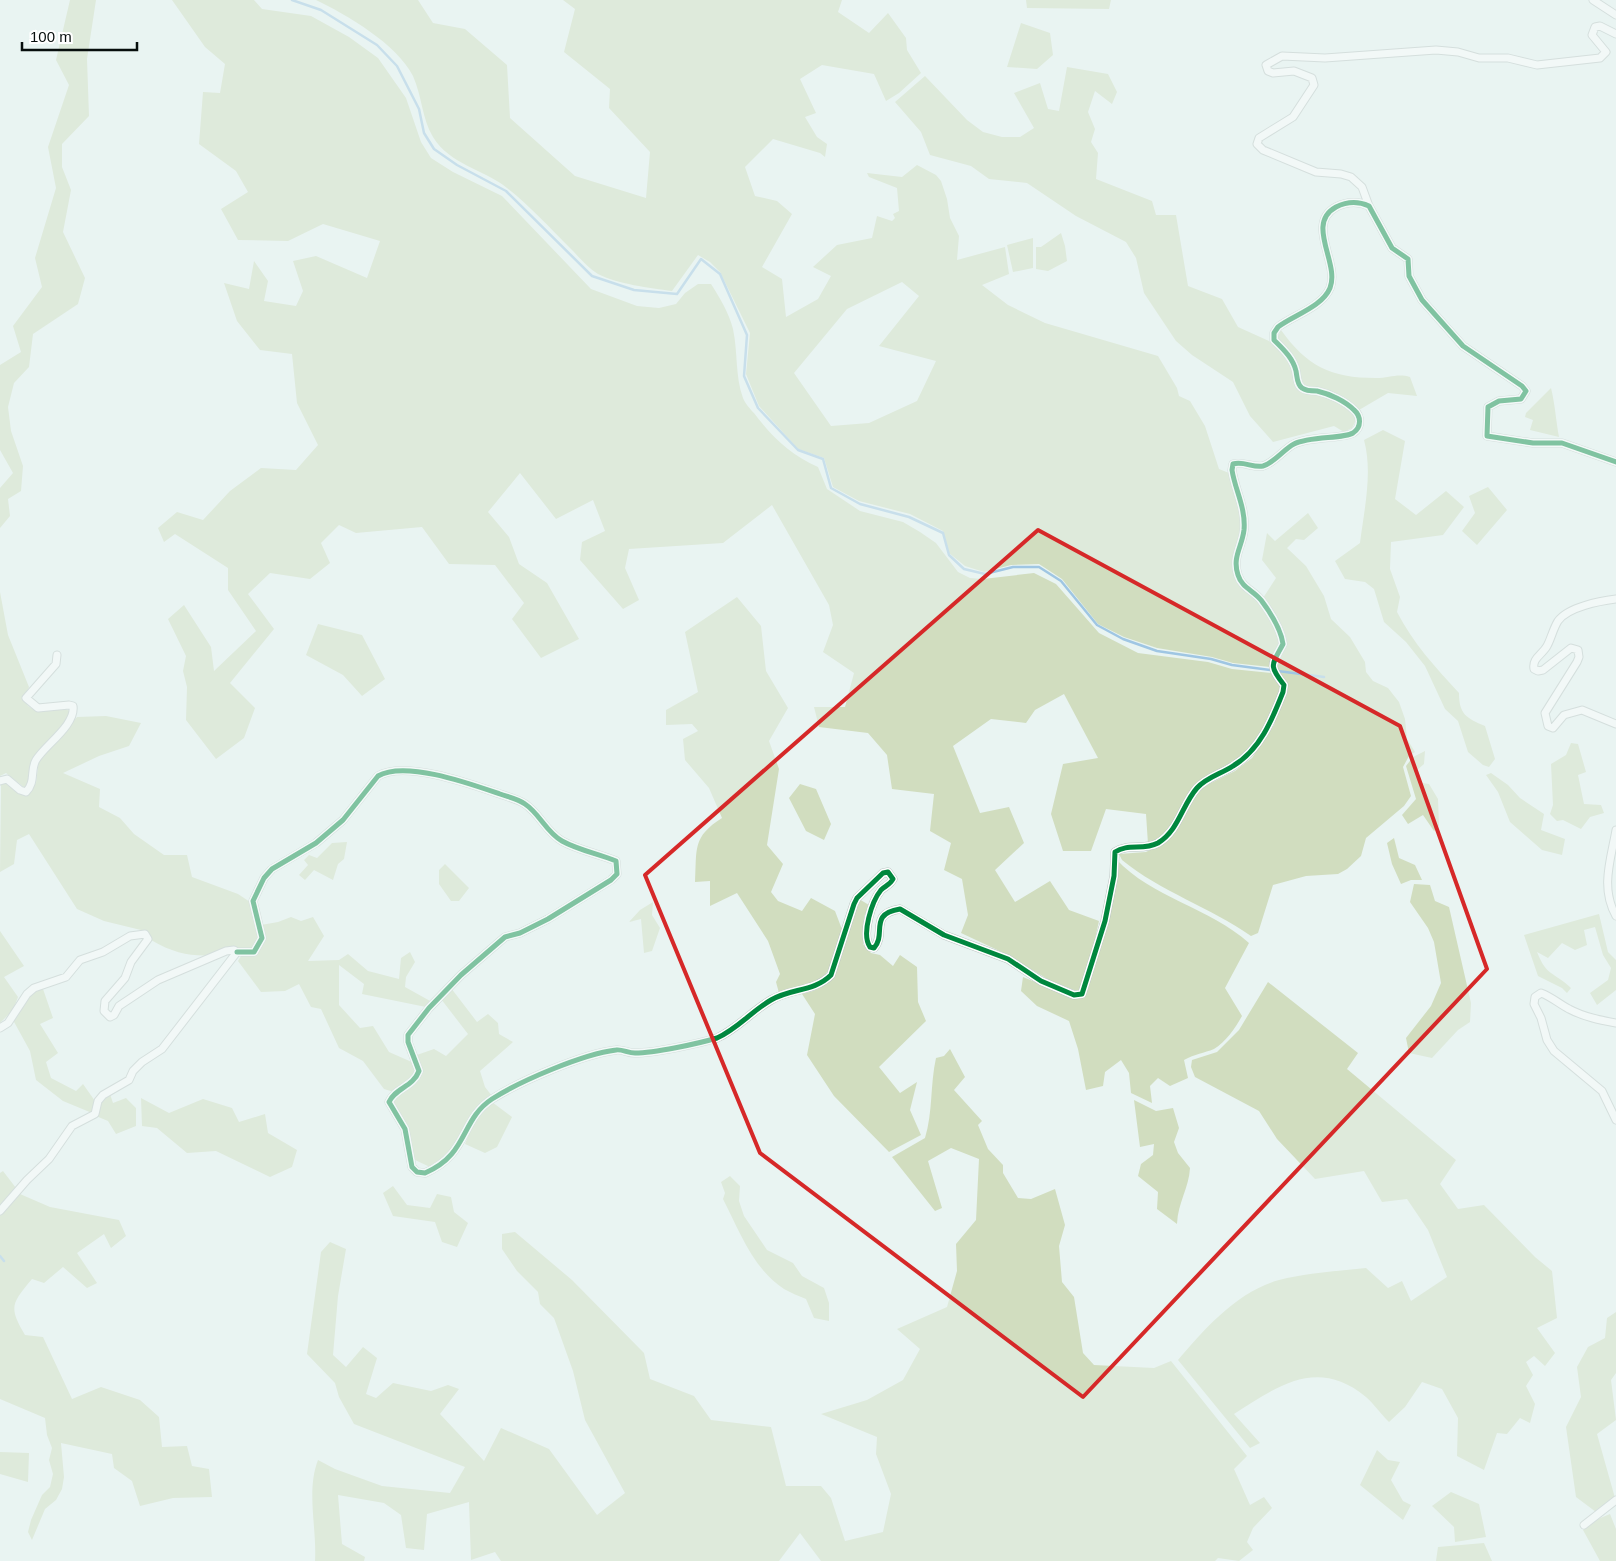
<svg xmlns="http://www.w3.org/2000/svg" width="1616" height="1561" font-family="Arial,sans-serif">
<rect width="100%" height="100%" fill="#e9f4f2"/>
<!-- green -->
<path fill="#d1ddbf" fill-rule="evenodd" d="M70,0H96L87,59L89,116L62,144V167L71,190L63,232L85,278L78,304L33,334L29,367L14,383L8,407L11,431L23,466L21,491L8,499L10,516L0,528V488L13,473L0,450V365L21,352L13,326L42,287L35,258L56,188L48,147L69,85L56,60Z
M172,0H254L262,9L311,16L349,37L378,58L406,98L421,142L431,158L453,172L502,196L591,289L637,306L659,308L676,304L685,293L698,284H711C720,298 729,313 733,329C738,352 735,376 743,398C745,403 750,409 754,413C772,437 791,455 818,467L827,489L860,511L903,522L920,532L936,543L958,572L970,578L983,579L1034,573L1056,584L1099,633L1138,653L1208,662L1232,669L1271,673L1281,686V691L1261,737L1239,760L1200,781L1164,835L1148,844L1146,814L1106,809L1091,851H1063L1051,814L1063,764L1098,758L1064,694L1035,710L1026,723L991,719L953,746L980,813L1009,807L1024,843L995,870L1015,902L1050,881L1069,910L1099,921L1091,957L1079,992L1049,980L1006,954L961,933L968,915L962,879L944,870L951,843L930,831L934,794L892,789L887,755L868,733L819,727L814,707H845L854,673L823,652L833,625L829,605L772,505L723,543L629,549L625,568L639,600L623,609L580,560L582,542L605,531L593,500L556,519L520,473L488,512L509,537L519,564L547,583L579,639L541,658L512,619L524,603L495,565L449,564L422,527L356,533L339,525L321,543L330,563L310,579L270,573L248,594L274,629L230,683L255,708L244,738L216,759L186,720L187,687L183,671L186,656L168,619L184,605L211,647L214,671L256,631L228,590V568L175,534L164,542L158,528L177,512L203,520L230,491L261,468L296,470L318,445L297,403L292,354L260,350L237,321L224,283L249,289L254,261L268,281L264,301L296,306L303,291L293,261L316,256L367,278L380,241L323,224L288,241L238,240L221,209L248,192L236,171L199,144L203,92L220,93L225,64L205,47Z
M316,0H418L433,23L465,29L507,65L510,118L575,176L646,198L650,152L609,108L610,89L564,52L575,9L563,0H842L838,12L869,33L888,13L906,38L907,50L921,73L899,93L886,101L874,74L822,65L800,79L816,113L805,117L817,137L827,144L825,157L820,153L773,139L745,167L755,196L777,201L792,214L762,267L782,279L786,317L818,299L831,276L813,267L837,245L872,238L877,216L892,221L895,218L893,214L899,211L897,188L869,177L867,173L902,177L917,165L936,175L941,181L947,199L950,218L959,236L957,260L1005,247L1009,274L982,285L1008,305L1045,323L1158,356L1177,388L1179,396L1190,401L1205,426L1219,469L1229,473L1241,517V531L1232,559L1242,589L1259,602L1279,633L1280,643L1276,652L1270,658V667L1233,663L1212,657L1157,648L1124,637L1098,624L1062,579L1039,564L1011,565L984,572L965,566L949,553L943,531L910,514L859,501L833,487L824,458L798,449L759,406L746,374L750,333L720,272L710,262L698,255L672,291C650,288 617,284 598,274C588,268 578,256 570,248C550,228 530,206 507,188C484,169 450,165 433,137C422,119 422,96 413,76C397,44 347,15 316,0ZM902,282L919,296L879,346L936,361L917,401L869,423L831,426L794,373L847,309Z
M1026,0H1111L1109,9L1027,8Z
M1021,23L1050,33L1053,55L1037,69L1007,67Z
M1067,67L1108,74L1117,92L1112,104L1095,91L1088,112L1095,129L1091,142L1098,153L1096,179L1152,201L1156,215H1176L1188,286L1222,299L1238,327L1269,341L1279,349L1291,367L1295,382C1312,390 1350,402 1356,420L1352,428L1344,432L1334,426L1273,442L1250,416L1233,382L1192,355L1176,341L1144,293L1136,258L1126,242L1076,216L1027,183L989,179L971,166L930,155L921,132L895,102L925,76L967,120L983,132L1002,137H1020L1034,128L1014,93L1040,83L1048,109L1059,111Z
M1061,233L1065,246L1067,261L1048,271L1036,269V247H1041Z
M1033,238V268L1013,272L1007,245Z
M1281,330C1307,366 1330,378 1376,378C1389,378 1398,373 1410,377L1417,396L1388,393L1359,410L1337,394L1304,385L1277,339Z
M1551,388C1555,404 1556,421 1559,437L1530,430L1533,420L1525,417L1526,413Z
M1383,430L1405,441L1395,499L1416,515L1446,491L1464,507L1443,535L1391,542L1390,569L1400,597L1397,612C1413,643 1435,667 1459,693C1459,714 1466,718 1485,726L1495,759L1489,767L1483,765L1468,752L1458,721L1445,709L1425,666L1406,642L1384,622L1374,589L1365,582L1345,579L1335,561L1360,543C1364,510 1373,473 1364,440Z
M1488,487L1507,510L1477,545L1462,531L1475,513L1469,496Z
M1308,513L1318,528L1304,540L1296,539L1287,548L1306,566L1324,596L1331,619L1350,637L1365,662L1366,672L1373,681L1388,688L1399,702L1405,719L1407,739L1415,752L1409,756L1403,767L1411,796L1404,806L1366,838L1361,856L1347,869L1338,874L1306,876L1273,885L1258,933L1251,936C1210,907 1161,892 1122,860L1119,854L1146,852L1166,842L1201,788L1235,771L1252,758L1274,725L1277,713L1287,694L1288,685L1277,668L1287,640L1283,628L1263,598L1276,578L1262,560L1267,533L1275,541Z
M0,592L8,635L29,687L24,698L28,706L38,712L62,708L70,711L65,723L33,759L30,784L25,788L6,773L0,776Z
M737,597L761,626L766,671L788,708L769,741L779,769L767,845L783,864L771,892L778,901L802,911L811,898L835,911L843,932C835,950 833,975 813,985C804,990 790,989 779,993L776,982L780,974L768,941L737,893L710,906V881L695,882C697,849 692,837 722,818L709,788L685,760L683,739L698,731L692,724L666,725V710L698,692L685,632Z
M318,624L362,635L385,679L362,696L343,675L306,655Z
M106,716L141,723L129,746L99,756L63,773L100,789L99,807L120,818L134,834L164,855H187L192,877L238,894L250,902L259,939L252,950C212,956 188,962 151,940L150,935L145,931L104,921L77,909L29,834L17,840L14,864L0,872L1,785L7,782L20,794L27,795L36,783L39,759L77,717Z
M1571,743L1578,744L1586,772L1578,775L1584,804L1601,805L1604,813L1590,817L1581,829L1563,820L1557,821L1550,814L1553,805L1551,764L1566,755Z
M1425,751L1424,764L1417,770L1422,783L1429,784L1438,799L1439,826L1434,831L1423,815L1408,824L1402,815L1416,799L1406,766L1413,757Z
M1491,773L1508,785L1520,798L1544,814L1541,830L1565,839L1562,855L1542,850L1510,822L1498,792L1486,775Z
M800,784L816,789L831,824L824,840L806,831L789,798Z
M1394,838L1399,858L1415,865L1422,880H1411L1401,884L1392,864L1387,843Z
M347,842L344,859L338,864L333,880L314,870L305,880L299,875L308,865L304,860L309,855L317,858L332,843Z
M1116,859C1152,898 1209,907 1249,943L1225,988L1242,1016C1236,1027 1225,1043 1214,1049C1204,1053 1195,1054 1184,1060L1188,1078L1170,1086L1158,1078L1150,1086L1152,1103L1131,1093L1129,1073L1121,1060L1105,1072L1103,1086L1086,1090L1078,1049L1069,1021L1037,1006L1021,991L1023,977L1074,998L1082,997L1088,989L1116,884Z
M445,864L469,888L459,901H451L439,884V870Z
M1414,884L1430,885L1435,901L1449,907L1471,1003L1470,1022L1458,1030L1432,1058L1409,1053L1406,1038L1431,1006L1441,983L1434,942L1428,928L1410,902Z
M859,899L869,905L864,917L863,944L871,953L880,955L893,966L900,955L917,967L918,1002L926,1021L879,1067L900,1093L917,1082L910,1110L921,1135L889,1152L834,1096L807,1055L815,1014L802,994C816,991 828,986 836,973Z
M653,902L652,915L660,928L652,951L644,953L641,919L629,922L640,910Z
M1599,914L1608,952L1616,960V990L1597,1005L1590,993L1608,980L1611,968L1603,955L1595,927L1584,930L1587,945L1575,950L1562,943L1548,958L1537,952C1547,977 1553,971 1571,988L1567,993L1562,988L1538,976L1524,935Z
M291,917L301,921L313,917L324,936L308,961L339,960L348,954L368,971L399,979L401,958L410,952L415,962L406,977L405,987L432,1002L426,1007L362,994L364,984L339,965V1005L360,1028L373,1026L389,1052L414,1063C417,1079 405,1083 394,1092L384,1089L363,1061L339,1048L321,1009L311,1007L299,984L285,991L261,992L238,961L241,956H251L257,952L261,925L278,922Z
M0,931L24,966L4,977L18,997L13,1010L0,1023Z
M1268,982L1358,1053L1347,1069L1456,1160L1440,1184L1458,1209L1484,1205L1535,1257L1552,1271L1557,1318L1537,1328L1555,1353L1545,1366L1534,1356L1526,1362L1533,1375L1526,1386L1535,1404L1530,1423L1520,1418L1507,1434L1497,1433L1484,1470L1457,1456L1458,1418L1442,1389L1422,1382L1405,1407L1389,1422C1381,1414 1374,1404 1366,1397C1317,1357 1278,1386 1234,1414L1260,1443L1250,1448L1178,1360C1204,1329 1238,1291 1279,1280C1307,1273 1337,1271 1366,1268L1388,1288L1402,1281L1411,1301L1447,1277L1428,1230L1407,1199L1382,1202L1364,1171L1315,1179L1277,1139L1259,1111L1195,1077L1191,1067L1192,1060L1217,1052L1239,1030Z
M451,988L477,1022L488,1014L498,1023L499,1034L513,1042L480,1071L485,1087L492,1096L457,1147L432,1168L413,1159L410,1136L392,1101C400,1088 413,1090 421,1072L414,1056L434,1049L446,1056L468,1034L441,999Z
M43,989L53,1018L40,1024L58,1053L46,1062L51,1078L76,1091L83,1084L95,1101L92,1113L63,1101L36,1080L30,1051L13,1020L29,993Z
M950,1049L965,1077L954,1090L982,1121L978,1125L988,1149L1003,1165V1173L1018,1198L1031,1199L1055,1189L1065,1225L1059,1246L1062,1282L1074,1297L1083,1353L1094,1365L1154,1368L1171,1361L1247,1456L1234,1469L1250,1505L1264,1497L1272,1508L1253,1528L1247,1542L1253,1550L1239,1561L1218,1558L1215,1561H821L800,1533L779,1561H501L495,1552L471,1560L469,1502L427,1514L424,1550L406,1548L401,1515L384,1503L338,1495L342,1544L365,1557L364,1561H315C317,1528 306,1491 318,1460L335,1469L382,1486L450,1493L465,1467L354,1424L339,1397L335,1383L307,1354L321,1252L330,1242L346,1249L338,1296L333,1355L346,1367L363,1347L377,1358L366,1394L376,1398L393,1383L431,1391L448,1385L459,1389L440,1414L484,1461L501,1428L549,1449L597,1515L625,1493L585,1420L573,1371L554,1318L540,1304L538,1292L517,1271L502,1249V1234L515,1232L572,1280L644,1353L650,1379L694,1396L711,1420L771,1427L786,1486H821L831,1498L845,1541L883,1532L891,1494L876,1454L877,1437L821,1414L867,1400L903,1380L920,1349L897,1329L947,1307L957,1271L956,1244L976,1220L979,1159L951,1148L928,1161L942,1208L935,1211L892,1157L925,1138C933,1112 930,1085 936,1058L944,1056Z
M110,1094L113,1103L126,1098L136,1108V1126L116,1134L108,1121L96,1116L101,1100Z
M141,1098L169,1113L203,1099L232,1108L239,1122L265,1114L268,1133L297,1150L292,1167L270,1177L216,1151L187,1153L157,1128L142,1126Z
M1134,1100L1156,1111L1173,1108L1179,1128L1174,1142L1178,1153L1190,1168C1189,1188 1178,1202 1177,1224L1157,1209L1158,1192L1138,1176L1141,1164L1153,1155L1154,1144L1140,1147Z
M492,1102L512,1117L497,1147L485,1153L465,1144L473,1124Z
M3,1171L16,1188L0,1206V1173Z
M730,1176L740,1186L739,1201L744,1216L767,1250L793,1263L802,1276L824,1288L829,1303V1321L814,1318L806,1299C799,1296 791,1293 784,1289C753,1269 739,1230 723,1199L725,1193L721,1182Z
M393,1186L407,1205L430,1208L437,1194L451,1197L454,1212L468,1223L457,1247L442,1242L435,1222L393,1216L383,1193Z
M20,1194L50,1207L119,1220L126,1236L111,1248L104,1234L77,1253L97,1283L87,1288L63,1267L44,1283L32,1279C12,1303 8,1307 25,1335L43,1337L72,1399L101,1387L140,1400L159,1417L162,1447L187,1446L192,1466L209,1469L212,1497L173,1498L140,1506L132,1481L114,1468L112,1454L61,1443L64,1477L62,1489L56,1500L45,1509L32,1540L28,1532L31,1520L42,1495L50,1487L53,1474L49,1460L52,1448L47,1435L45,1418L0,1399V1215Z
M1616,1312V1373L1611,1380L1616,1420L1597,1434L1615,1498L1596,1512L1576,1497L1566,1427L1581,1397L1577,1367L1588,1347L1605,1338L1607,1318Z
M1377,1450L1388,1460L1400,1462L1391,1480L1403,1501L1411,1505L1403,1520L1360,1485Z
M0,1452L29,1453L28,1482L0,1474Z
M1451,1492L1479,1504L1486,1537L1455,1542L1454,1527L1432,1506Z
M1610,1514L1616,1529V1561H1600L1583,1530L1598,1519Z
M1484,1543L1492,1561H1436L1438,1547Z"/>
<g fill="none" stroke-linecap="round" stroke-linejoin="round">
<!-- stream -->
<path stroke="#9fc6e3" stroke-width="2.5" d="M292,0L321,10L377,45L397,66L419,109L424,133L434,149L457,165L506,191L592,276L634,290L677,294L701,259L720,274L747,335L744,376L758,408L798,450L823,459L831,488L860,504L909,517L943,533L949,555L964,569L985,574L1013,567H1039L1061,581L1097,625L1123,639L1157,651L1211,659L1232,665L1324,677
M0,1256L4,1261"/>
<defs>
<path id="minor" d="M1593,0L1616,15
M1369,206L1362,187L1351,177L1341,174L1316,172L1263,150L1257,144L1259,138L1293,117L1314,85L1312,78L1294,71L1273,73L1268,71L1266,65L1282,56L1325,58L1436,50L1458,52L1479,58H1508L1537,65L1600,58L1606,52L1592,35L1595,27L1600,26L1616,34
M1616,599C1600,601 1568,607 1558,621C1553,629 1551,639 1547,646C1542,655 1532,658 1534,669L1538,671L1543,670L1571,648L1578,650L1579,657L1577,662L1545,713L1548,726L1553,728L1564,715L1582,710L1616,724
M0,781L7,779L20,790L26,792C36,782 30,770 36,760C45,745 76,725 73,706L69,705L38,708L26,698L56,664L57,655
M1616,830C1611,859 1600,888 1616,916
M237,952H254L262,938L253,901L264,878L272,869L316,843L343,820L378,776C405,760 471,784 500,794C508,797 518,799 525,804C540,814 546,832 562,841C578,850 599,854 616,861L617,874L611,880L548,919L520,933L505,937L461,975L429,1008L408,1035V1042L419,1071C413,1087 395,1088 389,1102L405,1129L412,1167L417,1172L425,1173C469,1154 460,1120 492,1099C520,1081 583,1054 616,1050C622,1049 628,1053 635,1053C654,1053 697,1044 717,1038C737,1029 752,1011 771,1000C791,988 814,992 831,975L854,904L857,898L883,873L888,872L893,879C890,885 885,886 881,890C872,901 861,934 870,947L874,948C887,934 868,914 900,909L944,935L1008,959L1041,981L1074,995L1082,994L1105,921L1114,876L1115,852C1128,843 1143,851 1158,843C1179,830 1182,805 1197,788C1207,777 1221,774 1233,766C1260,750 1272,720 1283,692L1284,685C1268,665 1272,665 1283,644C1281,629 1270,612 1261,600C1253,590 1242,588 1238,575C1232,557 1242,547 1244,530C1246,508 1235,490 1232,470L1233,464C1244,461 1253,468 1263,466C1274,463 1284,449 1294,444C1310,436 1343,439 1353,433C1362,427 1361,416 1354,410C1345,401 1330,394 1317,391C1313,391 1306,391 1302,388C1297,385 1297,376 1296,371C1293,358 1283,349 1274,340V333L1278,327C1294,315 1322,307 1330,288C1340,263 1305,224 1336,207C1348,201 1358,201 1369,206L1392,248L1408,259L1409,276L1422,300L1463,346L1522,386L1526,391L1521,399L1499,401L1488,407L1487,436L1533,443H1562L1616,462
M1616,1023C1600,1020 1584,1017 1569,1009C1559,1004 1552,997 1541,993L1535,997L1534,1004L1541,1018L1547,1040L1554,1051L1602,1091L1616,1120
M0,1028L8,1023L27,994L34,988L66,977L80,960L103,952L130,936L145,934L148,939L131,962L125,978L105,1001L104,1011L110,1017L114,1015L119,1006L158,980L226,951L234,950L237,952L162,1049L142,1062L133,1071L129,1080L103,1095L98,1101L95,1114L72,1126L49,1159L27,1180L0,1211
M1584,1525L1616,1500"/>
</defs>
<!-- minor casing -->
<use href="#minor" stroke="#bcc5c3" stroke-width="9"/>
<!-- minor -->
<use href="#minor" stroke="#fcfdfd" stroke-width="7"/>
<defs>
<path id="cycleway" d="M237,952H254L262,938L253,901L264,878L272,869L316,843L343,820L378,776C405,760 471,784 500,794C508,797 518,799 525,804C540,814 546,832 562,841C578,850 599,854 616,861L617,874L611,880L548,919L520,933L505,937L461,975L429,1008L408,1035V1042L419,1071C413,1087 395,1088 389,1102L405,1129L412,1167L417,1172L425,1173C469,1154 460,1120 492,1099C520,1081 583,1054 616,1050C622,1049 628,1053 635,1053C654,1053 697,1044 717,1038C737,1029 752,1011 771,1000C791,988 814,992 831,975L854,904L857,898L883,873L888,872L893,879C890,885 885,886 881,890C872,901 861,934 870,947L874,948C887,934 868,914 900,909L944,935L1008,959L1041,981L1074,995L1082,994L1105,921L1114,876L1115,852C1128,843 1143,851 1158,843C1179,830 1182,805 1197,788C1207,777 1221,774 1233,766C1260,750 1272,720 1283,692L1284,685C1268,665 1272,665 1283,644C1281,629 1270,612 1261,600C1253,590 1242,588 1238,575C1232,557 1242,547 1244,530C1246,508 1235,490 1232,470L1233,464C1244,461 1253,468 1263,466C1274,463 1284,449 1294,444C1310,436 1343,439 1353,433C1362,427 1361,416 1354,410C1345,401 1330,394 1317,391C1313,391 1306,391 1302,388C1297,385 1297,376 1296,371C1293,358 1283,349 1274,340V333L1278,327C1294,315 1322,307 1330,288C1340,263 1305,224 1336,207C1348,201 1358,201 1369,206L1392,248L1408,259L1409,276L1422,300L1463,346L1522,386L1526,391L1521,399L1499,401L1488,407L1487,436L1533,443H1562L1616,462"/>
</defs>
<!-- cycleway casing -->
<use href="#cycleway" stroke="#fff" stroke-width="8"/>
<!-- cycleway -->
<use href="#cycleway" stroke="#00873e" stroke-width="5"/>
</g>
<!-- marked area -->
<path d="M0 0H1616V1561H0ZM1038,530L1400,726L1487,969L1083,1397L760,1153L645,875Z" fill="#e9f4f2" fill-opacity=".55" fill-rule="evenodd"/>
<path fill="none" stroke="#d62828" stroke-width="4" stroke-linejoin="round" d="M1038,530L1400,726L1487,969L1083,1397L760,1153L645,875Z"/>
<!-- scale -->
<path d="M22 42v8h115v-8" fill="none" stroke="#070e0d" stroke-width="2.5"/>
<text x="30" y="42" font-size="15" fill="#070e0d" stroke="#ffffff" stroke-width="4" paint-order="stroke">100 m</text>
</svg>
